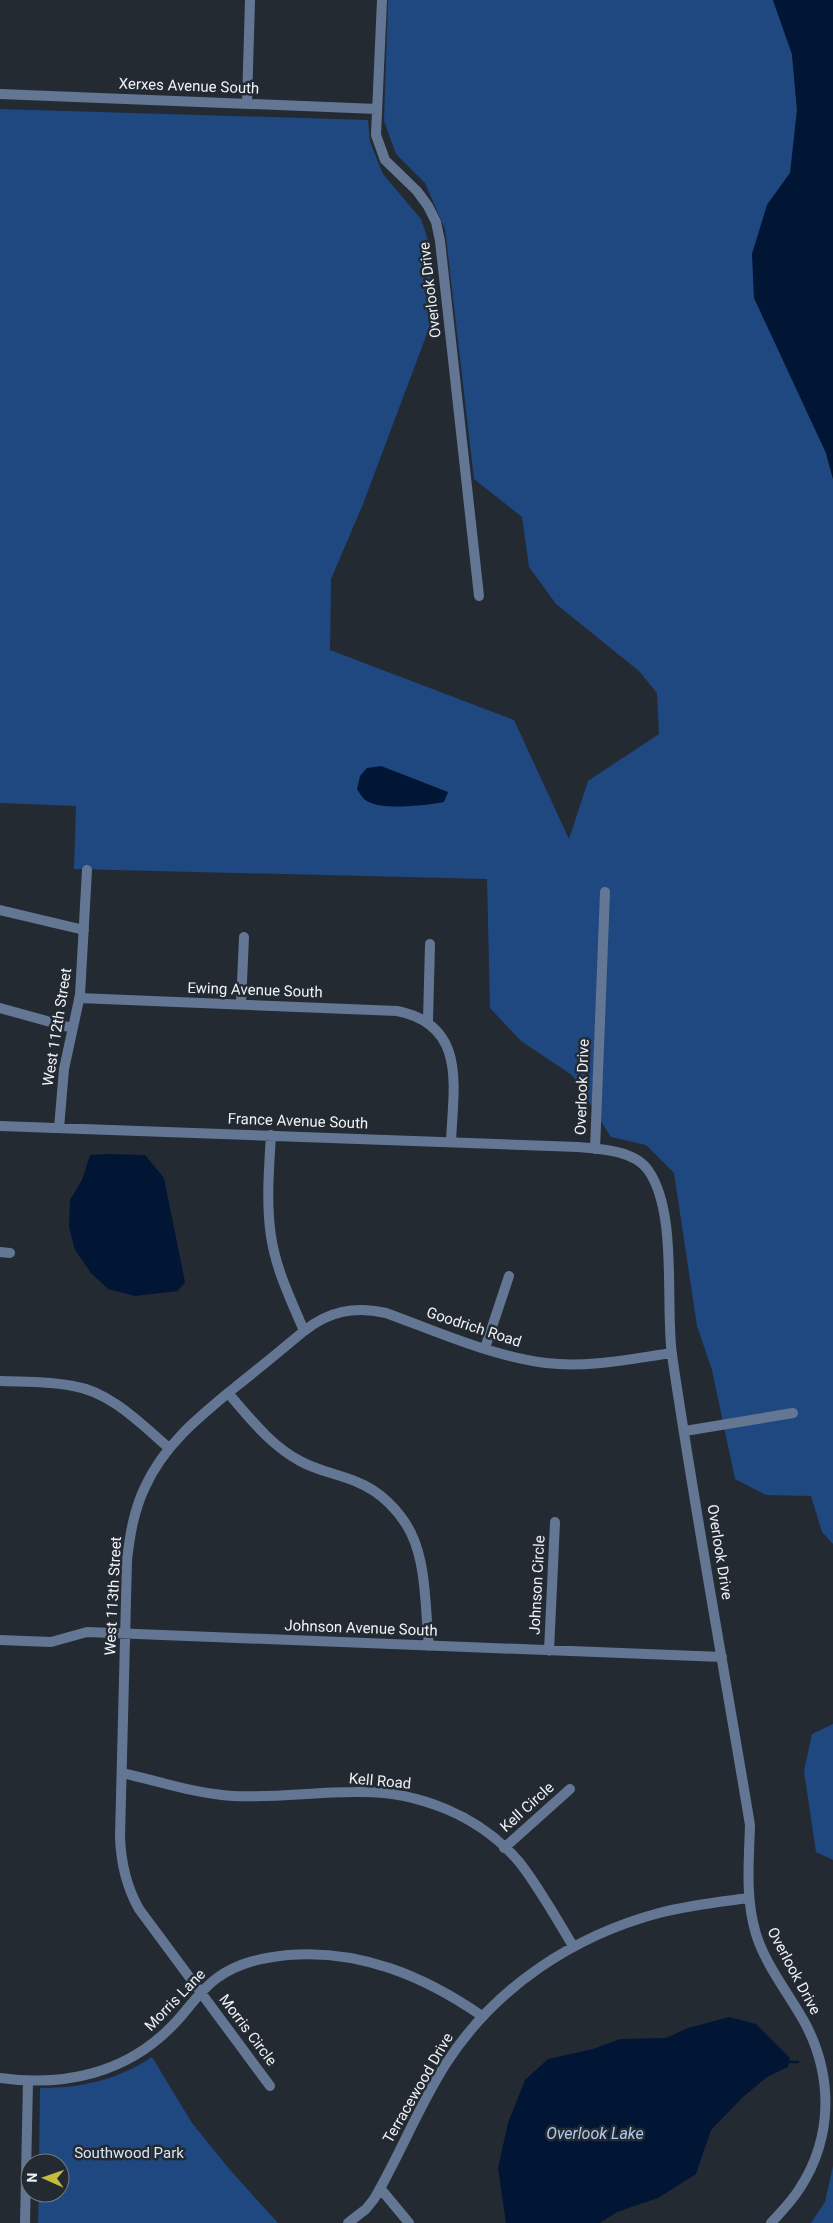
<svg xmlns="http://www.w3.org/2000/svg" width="833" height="2223" font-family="Roboto,sans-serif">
<rect width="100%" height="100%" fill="#242a32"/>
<!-- green -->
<path fill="#1f4880" d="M388,0H773L792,54L797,110L795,129L833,132L790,173L767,205L755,298L826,453L833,479V1544L822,1532L811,1496L766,1495L735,1479L712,1370L697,1326L674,1173L646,1145L611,1137L572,1075L521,1041L490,1008L487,879L74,869L76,806L0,803V109L368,120L370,142L383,174L421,219L429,243L434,315L363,504L331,579L330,650L514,720L569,839L588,781L659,734L657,693L639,671L556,604L529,567L522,517L474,479L445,229L425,183L396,154L384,121Z
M833,1724V1860L816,1852L804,1771L812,1734Z
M152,2057L192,2123L230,2170L278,2223H38L39,2193H60V2163H39L40,2088C81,2088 117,2080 152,2057Z
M833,2166V2223H811L825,2202Z"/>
<!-- water -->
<path fill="#011535" d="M773,0H833V479L826,453L754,298L752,254L767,205L790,173L797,110L792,54Z
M381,766L448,792L444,802C426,805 379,812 364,799C361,796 359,792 357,789L360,776L367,768Z
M107,1154L145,1155L164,1178L185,1282L178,1291L135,1296L108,1289L91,1273L75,1250L69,1227L70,1200L82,1180L90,1155Z
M729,2017L756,2024L790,2058L788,2067L767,2077L743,2097L711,2130L696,2174L658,2198L617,2212L600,2223H506L498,2168L508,2123L525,2080L548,2059L593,2049L620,2039L666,2038L688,2028Z"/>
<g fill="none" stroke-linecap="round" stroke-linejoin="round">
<!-- stream -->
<path stroke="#011535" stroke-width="2.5" d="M790,2062H798"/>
<!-- minor -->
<path stroke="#637795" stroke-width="10" d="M382,0L376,135L385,160L417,191L428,206L436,222L440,241L479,596
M0,94L377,109
M247,103L250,0
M0,910L84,930
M79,998L397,1011C468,1025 453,1088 451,1142
M241,1004L244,937
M0,1008L72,1028
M428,1021L430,944
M0,1126L578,1147C600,1149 634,1150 648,1170C678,1212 665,1304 672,1355C695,1512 724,1668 750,1825C749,1861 745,1898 756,1934C766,1966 789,1994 805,2023C833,2076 833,2137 800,2188C792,2201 781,2212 771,2223
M59,1128L64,1069L80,995L87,870
M595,1149L605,892
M0,1252L10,1253
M304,1331C329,1311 354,1306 386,1313C438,1332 491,1356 546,1363C588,1368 630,1359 672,1353
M485,1348L509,1276
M0,1381C24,1382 49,1381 73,1386C111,1392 141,1424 169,1448
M228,1393C250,1418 270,1445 300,1461C318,1471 338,1474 357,1482C380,1491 400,1511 411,1533C427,1566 425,1610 429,1646
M685,1431L793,1413
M0,1640L51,1642L87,1632L722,1657
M549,1651L555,1522
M122,1773C158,1781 196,1794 233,1796C274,1798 314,1792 355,1792C416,1790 480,1815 520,1863C540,1889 556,1918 573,1946
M504,1848L570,1789
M0,2078C65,2087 127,2073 173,2025C188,2010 199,1991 217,1978C239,1962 262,1958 288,1955C360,1949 424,1976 482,2016
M270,2086L139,1909C126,1886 121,1864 120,1837L127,1560C130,1534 134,1510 145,1487C164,1445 199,1417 233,1389C257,1370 280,1351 304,1331C291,1300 276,1270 271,1236C266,1203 269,1169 271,1135
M380,2188L409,2223
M25,2223L28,2081
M348,2223L366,2209L374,2199C400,2155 419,2105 447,2062C496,1987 573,1936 659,1913C689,1905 719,1902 749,1898"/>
</g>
<g text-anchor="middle" stroke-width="5" stroke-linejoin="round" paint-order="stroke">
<!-- street labels -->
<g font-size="15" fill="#eef2f7" stroke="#242a32">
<text transform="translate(189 86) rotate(2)" y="5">Xerxes Avenue South</text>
<text transform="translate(430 290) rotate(-97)" y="5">Overlook Drive</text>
<text transform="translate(255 990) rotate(2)" y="5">Ewing Avenue South</text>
<text transform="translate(57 1027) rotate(-81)" y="5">West 112th Street</text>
<text transform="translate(582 1087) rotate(-88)" y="5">Overlook Drive</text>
<text transform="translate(298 1121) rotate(2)" y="5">France Avenue South</text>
<text transform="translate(474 1327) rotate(18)" y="5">Goodrich Road</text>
<text transform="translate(720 1552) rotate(81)" y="5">Overlook Drive</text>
<text transform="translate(537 1585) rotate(-87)" y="5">Johnson Circle</text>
<text transform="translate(113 1596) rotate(-87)" y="5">West 113th Street</text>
<text transform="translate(361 1628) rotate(2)" y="5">Johnson Avenue South</text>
<text transform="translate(380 1781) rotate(5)" y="5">Kell Road</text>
<text transform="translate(527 1807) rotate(-42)" y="5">Kell Circle</text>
<text transform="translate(794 1971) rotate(62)" y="5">Overlook Drive</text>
<text transform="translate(175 2000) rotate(-46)" y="5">Morris Lane</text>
<text transform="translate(248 2030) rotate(53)" y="5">Morris Circle</text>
<text transform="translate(418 2088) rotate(-60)" y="5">Terracewood Drive</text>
</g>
<!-- park labels -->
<g font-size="15" fill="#d8e5f7" stroke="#242a32">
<text x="129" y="2158">Southwood Park</text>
</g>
<!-- water labels -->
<g font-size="16" font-style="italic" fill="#b0caee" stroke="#242a32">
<text x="595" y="2139">Overlook Lake</text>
</g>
</g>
<!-- north arrow -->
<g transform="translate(45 2178) rotate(272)"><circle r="24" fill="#242a32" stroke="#757a81"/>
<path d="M0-4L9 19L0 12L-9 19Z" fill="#c2bd3f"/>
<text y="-8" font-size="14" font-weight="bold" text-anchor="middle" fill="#eef2f7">N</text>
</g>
</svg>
